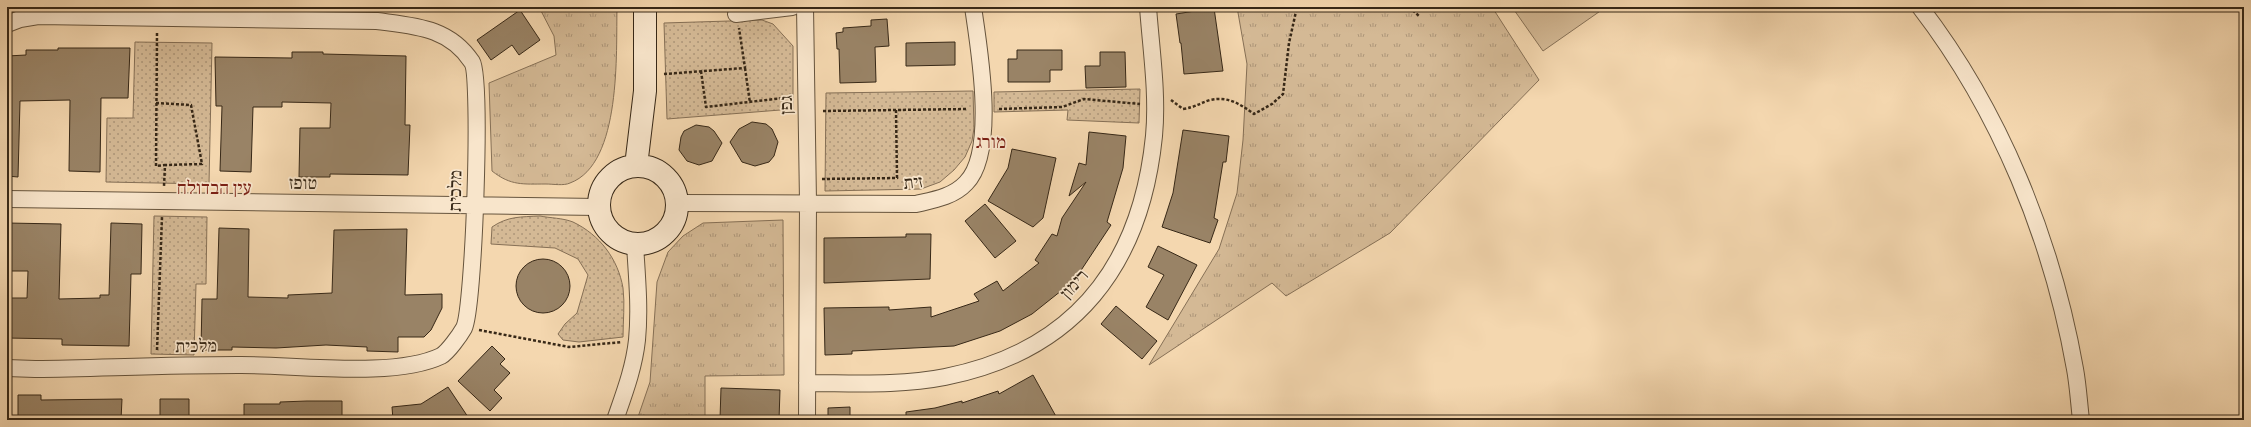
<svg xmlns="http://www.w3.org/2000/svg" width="2251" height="427" font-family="'EB Garamond','Frank Ruhl Libre',serif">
<defs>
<pattern id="grass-tufts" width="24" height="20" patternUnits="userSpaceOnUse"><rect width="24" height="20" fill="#d4b995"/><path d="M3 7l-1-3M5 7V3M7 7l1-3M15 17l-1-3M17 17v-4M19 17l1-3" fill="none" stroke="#ad9679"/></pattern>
<pattern id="park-dots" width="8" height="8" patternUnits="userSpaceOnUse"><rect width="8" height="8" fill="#d4b995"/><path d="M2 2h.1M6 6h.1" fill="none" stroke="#ad9679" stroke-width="1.8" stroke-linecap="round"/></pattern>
</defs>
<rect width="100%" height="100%" fill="#f4d7af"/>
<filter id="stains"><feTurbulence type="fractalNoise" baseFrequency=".005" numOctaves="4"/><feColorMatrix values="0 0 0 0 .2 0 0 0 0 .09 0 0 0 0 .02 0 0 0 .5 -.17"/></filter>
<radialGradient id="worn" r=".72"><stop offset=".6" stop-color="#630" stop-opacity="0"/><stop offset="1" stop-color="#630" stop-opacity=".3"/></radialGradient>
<!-- grass -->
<path fill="url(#grass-tufts)" stroke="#867056" d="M539,7H617C616,51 622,164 570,183C564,186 553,184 546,184C523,184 511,186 492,171L489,83L556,55L554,36Z
M1237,7H1492L1539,80L1390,233L1286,296L1272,283L1149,365L1219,249L1237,193L1243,140L1247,64Z
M783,220L784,375L705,376V420H637L650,382L657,282L668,252L683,236L703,223Z"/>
<!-- park -->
<path fill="url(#park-dots)" stroke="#867056" d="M762,20L773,24L793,46V109L667,119L664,23Z
M135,42L212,43L209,184L106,182L107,118H133Z
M1140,89L1139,123L1067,120L1068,110L994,112V92Z
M973,91L974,128L972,141L965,157L954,170L940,182L921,189L825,191L826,93Z
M154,216L207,217L206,284H196L194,355L151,354Z
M540,216C550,218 563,218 573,222C600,235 618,259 623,288C625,304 623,321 623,337L579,342L563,340L558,334L565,324L577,313L588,275L578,259L555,248L491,244L492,227C508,216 521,217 540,216Z"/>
<!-- garden -->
<path fill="#d4b995" stroke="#867056" d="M1512,7H1606L1543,51Z"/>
<!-- building -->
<path fill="#998366" stroke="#372817" d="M1214,8L1223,71L1184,74L1181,43H1180L1176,14Z
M520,10L540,40L519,55L512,45L491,60L477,40Z
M887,19L889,46L875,47L876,82L840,83L839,49H837L836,33L843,32V28L871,26V20Z
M955,42V65L906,66V43Z
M58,48H130L128,98H101L100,172L69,171L70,100L20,101L18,177L7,176V56L26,55V50H58Z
M1017,50H1062V70H1050V82H1008V59H1017Z
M292,52H323V54L406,56L405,125H410L408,175L330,174V177H299L300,128H330L331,103L282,102V107H253L251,172L220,171L222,106H216L215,57L292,58Z
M1100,52H1125L1126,87L1086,88L1085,66H1100Z
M752,122L766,124L772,129L778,142L774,156L769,162L755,166L742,162L730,142L739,129Z
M696,125L709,127L714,131L722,143L712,161L699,165L687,161L679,150L681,137L684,131Z
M1183,130L1229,136L1226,162H1223L1214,218L1218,220L1210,243L1162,227L1173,193Z
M1089,132L1126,136L1123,168L1107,222L1111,225L1072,284L1071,283L1032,314L1000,331L954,346L852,351V354L825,355L824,308L889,307V310L931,307V317L979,301L974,294L997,281L1003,291L1039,263L1035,260L1052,234L1057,236L1062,218L1086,182L1069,196L1079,163L1086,165Z
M1012,149L1056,158L1043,218L1033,227L988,201L1008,168Z
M985,204L1016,241L995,258L965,221Z
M7,223L61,224L59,299L100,298V295H109L111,223L142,224L141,274H131L129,346L62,345V339L7,338V298H27L28,271H7Z
M219,228L249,229L248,297L288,298V295L332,293L334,230L407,229L405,295L442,294V308L431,330L424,337H398V352L367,351V347L326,345L276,348L232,347V350H201L202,299H217Z
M906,234H931L930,279L824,283V238L906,237Z
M1158,246L1197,265L1168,320L1146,307L1164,275L1148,267Z
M516 286a27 27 0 1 1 54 0a27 27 0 1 1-54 0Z
M1116,306L1157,341L1142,359L1101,324Z
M492,346L505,359L500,364L510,373L494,390L502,398L490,411L458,381Z
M1033,375L1058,420H906V412L935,408L962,401V403L998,391L999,394Z
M448,387L470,420H393L392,407L421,404Z
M721,388L780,390L779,420L720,419Z
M18,395H41V400L122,399L121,420H18Z
M160,399H189V420H160Z
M307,401H342V420H244V404H280V402Z
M850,407V420H828V408Z"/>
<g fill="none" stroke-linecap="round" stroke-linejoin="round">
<defs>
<path id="street" d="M805,7L808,202L807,420
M1920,7C2000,111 2052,239 2075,369C2078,385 2079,403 2081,420
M736,14L792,7
M7,24L20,19L38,16L377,21C414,26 449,27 472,62C482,77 474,308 464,328C460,335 448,352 441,356C393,379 291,364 237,365C169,365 102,368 35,369L7,368
M7,199L598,207
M678,203L916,204C933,200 953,197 966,183C997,152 979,48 973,7
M807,383C853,383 900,386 945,377C1075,351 1141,265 1154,136C1158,94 1151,49 1148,7
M615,420C624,394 634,368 637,340C640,309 637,277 635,245"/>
<path id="secondary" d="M599 205a39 39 0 1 1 78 0a39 39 0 1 1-78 0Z
M636,166L645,91V7"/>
</defs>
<!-- street casing -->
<use href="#street" stroke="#66543d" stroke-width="18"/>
<!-- secondary casing -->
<use href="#secondary" stroke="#372817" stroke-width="24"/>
<!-- path -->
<path stroke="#372817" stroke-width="2.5" stroke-dasharray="3 2" stroke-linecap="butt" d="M1409,7L1419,16
M157,33L156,166L165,165L164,186
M745,68L750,103
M701,71L706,107L792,97
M664,74L745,68L739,28
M1171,100L1183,109C1196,107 1200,103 1210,100C1228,96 1240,104 1254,114L1272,104L1283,94L1289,43L1297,7
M156,103L191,105L202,164L165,165
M999,109L1062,107L1084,99L1140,104
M823,111L968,109
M822,179L897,178L896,110
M479,330L569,347L622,342
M157,350L162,217"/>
<!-- street -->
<use href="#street" stroke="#f8e5cb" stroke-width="16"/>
<!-- secondary -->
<use href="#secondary" stroke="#f8e5cb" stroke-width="22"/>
</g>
<g text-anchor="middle" stroke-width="3.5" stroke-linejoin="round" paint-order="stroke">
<!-- street labels -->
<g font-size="18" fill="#372817" stroke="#f8e5cb">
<text transform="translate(786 105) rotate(-91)" y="6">גפן</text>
<text transform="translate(913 182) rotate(-6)" y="6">זית</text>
<text transform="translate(303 183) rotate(1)" y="6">טופז</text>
<text transform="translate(455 191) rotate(-89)" y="6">מלכית</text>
<text transform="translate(1074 284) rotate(-48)" y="6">רימון</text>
<text transform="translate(196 346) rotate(-1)" y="6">מלכית</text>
</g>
<!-- neighbourhood labels -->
<g font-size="19" fill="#7a1f14" stroke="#f8e5cb">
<text x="991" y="148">מורג</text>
<text x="214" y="194">עין הבדולח</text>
</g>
</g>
<!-- margin -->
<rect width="2251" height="427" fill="none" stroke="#f4d7af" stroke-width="24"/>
<rect x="8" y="8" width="2235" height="411" fill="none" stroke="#372817" stroke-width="2"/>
<rect x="12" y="12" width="2227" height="403" fill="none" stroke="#372817"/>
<rect width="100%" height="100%" filter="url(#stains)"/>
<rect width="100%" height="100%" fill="url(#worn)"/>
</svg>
